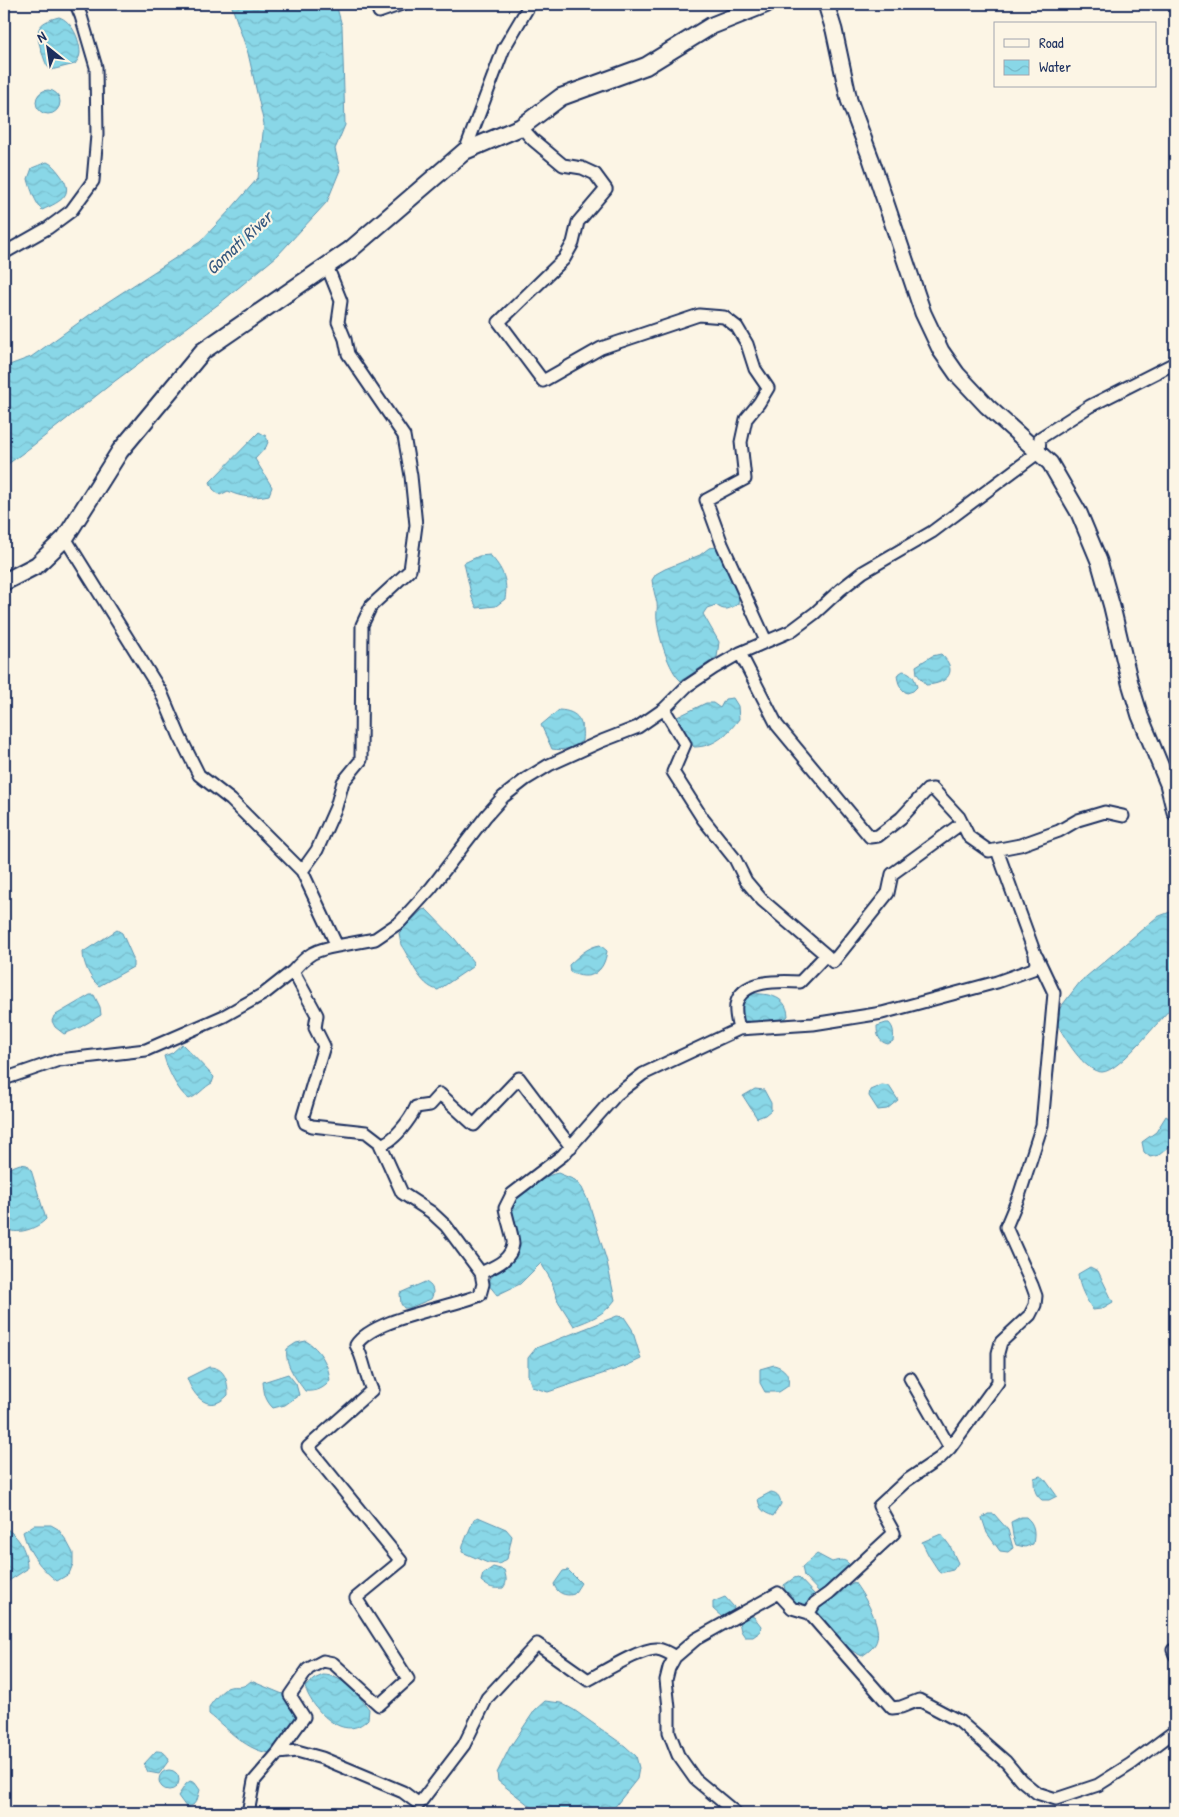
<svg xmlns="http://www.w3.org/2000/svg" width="1179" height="1817" font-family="'Patrick Hand',sans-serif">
<defs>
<pattern id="water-waves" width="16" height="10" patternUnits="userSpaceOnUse" patternTransform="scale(1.25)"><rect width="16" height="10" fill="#89d7e7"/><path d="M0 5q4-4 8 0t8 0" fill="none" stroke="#76b9c9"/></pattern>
</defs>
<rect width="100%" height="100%" fill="#fcf5e5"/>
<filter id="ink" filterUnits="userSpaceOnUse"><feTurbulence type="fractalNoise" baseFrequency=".02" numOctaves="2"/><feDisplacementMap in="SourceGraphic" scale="10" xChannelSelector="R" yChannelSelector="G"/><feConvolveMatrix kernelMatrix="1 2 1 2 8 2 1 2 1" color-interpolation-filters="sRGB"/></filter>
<g filter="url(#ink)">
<!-- water -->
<path fill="url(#water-waves)" stroke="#5d94b0" d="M231,4H336L342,26L345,125L335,149L340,170L327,202L277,256L220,303L115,381L31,447L4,467V367L31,357L106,303L200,242L231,209L258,178L264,124L248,53Z
M59,17C72,21 80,40 80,53C80,57 77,61 75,64L51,70C45,65 45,60 42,53C35,31 35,23 59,17Z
M36 102a12 12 0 1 1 24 0a12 12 0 1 1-24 0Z
M47,162C52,164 55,168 59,173C76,194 62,201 42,210C35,202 31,190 28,179L32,168Z
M259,432L266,436L268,442L266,447L255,459L272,487L269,495C255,498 242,498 228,491L220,495L213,489L210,482Z
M717,547L739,595L738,604C729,609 725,612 716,605L707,608L703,614L719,642L717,657L681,681C669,671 658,635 657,619C656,614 658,608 657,603C655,595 653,588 652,580L656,574L665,569L700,555L709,548Z
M490,555C503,569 508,581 505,599L496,606L477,608L472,598L464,563L479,556Z
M941,654C959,671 948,684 926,685L917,674L916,666L932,656Z
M903,671C912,672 915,679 917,687L913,691L907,693C900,689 898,683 897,675Z
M733,698L738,706L739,719C727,735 714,747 694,747L673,719L706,703H713L720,708L725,699Z
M559,710C579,711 584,722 582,741C572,748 565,751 552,749L541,725Z
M426,909L455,939L473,962L472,967L438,990C419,986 411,959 401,945L399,933L422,910Z
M1170,912L1175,913V1004C1161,1017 1120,1072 1102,1072C1084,1072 1064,1037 1057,1023L1060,1008L1080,982L1157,917Z
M117,930L122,933L133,958V967L99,986C90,979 83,963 83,952Z
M600,945L607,951C604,973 590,982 570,972L569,965C579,956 587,947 600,945Z
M746,994C764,993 787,994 788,1016C779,1026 755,1023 743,1020L739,1012Z
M90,995H94L100,1007L101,1015L79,1028L64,1034L55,1027L52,1021L54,1016Z
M886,1023H889C894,1028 894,1034 893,1041L888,1044C879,1042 877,1036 877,1026Z
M182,1044L214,1077L212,1083C204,1087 198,1096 189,1099C178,1092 167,1069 164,1056L172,1053Z
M882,1085L889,1086L898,1100L887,1109L878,1110L869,1096L870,1090Z
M755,1089L764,1090L771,1103V1110L765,1115L757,1118L743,1096Z
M1166,1116C1176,1121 1175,1132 1175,1142L1159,1155L1150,1157L1144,1152L1142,1142L1156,1132Z
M20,1164L27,1165L31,1170L46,1219C37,1229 16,1236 4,1228V1170Z
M558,1173L575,1180L582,1188L589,1203L607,1262L615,1300C604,1315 590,1320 574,1326L558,1301L551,1280L541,1263L520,1284L497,1295L488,1284C494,1267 514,1261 518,1250C522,1240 513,1230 512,1220C510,1194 536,1178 558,1173Z
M1090,1267L1098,1271L1113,1302L1101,1309L1093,1310C1086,1299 1079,1287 1078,1274Z
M425,1282C433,1285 435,1292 431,1299L409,1308H404L401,1304L400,1293Z
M617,1316L624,1317L632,1329L641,1359L626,1366L548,1392L532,1387L528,1375V1358L536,1348Z
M306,1341C320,1349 329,1365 330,1381C323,1389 316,1392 305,1391C297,1380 284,1364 287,1349L296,1343Z
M774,1365C785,1368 790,1375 788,1386L779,1392H765L760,1383V1369Z
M209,1367C225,1367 228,1381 228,1395C210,1414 194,1398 187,1378Z
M288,1374L296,1384L299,1395L285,1405L273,1408C265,1400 264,1393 263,1382Z
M1040,1476L1044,1478L1057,1496L1049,1500H1042C1034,1494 1034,1488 1034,1478Z
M771,1492C778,1493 780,1497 781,1504L773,1516C763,1512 760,1510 758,1499Z
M988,1514H994L1008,1530L1013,1548L1008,1552L1000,1551L987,1533L982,1518Z
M478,1517L506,1529L512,1536L507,1559L499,1564L488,1563L462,1552L463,1545L474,1519Z
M1021,1517H1026C1035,1524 1035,1533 1033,1544L1025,1547L1016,1545L1013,1536L1011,1522Z
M34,1525H51L58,1529L66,1540L73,1553V1564L69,1574L57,1581C41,1569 28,1552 23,1532Z
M4,1527C20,1537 27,1551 27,1569L4,1584Z
M941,1534L950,1546L958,1563L953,1570L940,1573L929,1556L922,1542Z
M817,1554L832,1562C840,1560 844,1558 850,1565V1571L822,1595L804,1576L802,1567Z
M493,1567L504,1570C506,1577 508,1582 503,1588C493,1589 489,1588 481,1581L483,1574Z
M568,1570L581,1583L574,1594C566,1597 556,1593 554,1584L563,1571Z
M798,1577L815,1595C813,1603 809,1605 802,1608C792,1604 785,1595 784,1585L794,1578Z
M854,1582C863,1594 881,1623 877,1639C876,1646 868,1652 862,1656C842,1647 829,1631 815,1613L840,1590Z
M725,1597L734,1607C733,1614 728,1615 722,1617L713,1609V1602Z
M750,1616L754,1617L761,1626L760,1632L753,1637H745L741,1631L739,1622Z
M323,1675C343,1675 358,1695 369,1709L368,1719C345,1744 313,1711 305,1687L314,1679Z
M251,1681L285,1695L299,1720L273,1753C248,1753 227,1728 209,1714V1707C214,1700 220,1692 227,1688C237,1684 240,1691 251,1681Z
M545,1701L561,1703L574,1710L625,1746L636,1756L639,1768L637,1779L610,1813H539L498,1781L497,1773L510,1747L535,1710Z
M156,1751C163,1751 166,1753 169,1760L159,1774L148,1772L144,1764Z
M159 1780a10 10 0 1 1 20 0a10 10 0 1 1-20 0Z
M190,1781L195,1783L200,1790L197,1800L193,1805L186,1807L178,1796L186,1784Z"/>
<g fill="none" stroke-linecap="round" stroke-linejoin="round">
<defs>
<path id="minor" d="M379,12L402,4
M521,127L533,140L563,165L582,168L595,174L606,189L578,222L573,243L564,259L499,322L543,381L601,348L699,315L724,317L737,327L747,344L755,369L768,388L759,403L746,419L741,442L745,479L706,500L722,544L766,641
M465,151L504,48L530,4
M4,253L48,228L71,211L93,181L97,135L96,67L81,16L76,4
M327,266L341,301L338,322L345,339L348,354L404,436L411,476L416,525L410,570L371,606L362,625L361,760L343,782L336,807L317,850L302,871L337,946C314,950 308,954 293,971L317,1015L315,1028L324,1046L303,1116L305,1123L312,1126L366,1132L379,1142L402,1193L431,1212L446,1226L481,1273C493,1267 511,1261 513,1244C514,1239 506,1216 505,1208L512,1194L563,1155L616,1095L643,1074L739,1029L813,1024L882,1013L997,982L1033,969L1036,964L1035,954L997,850
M65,538L161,692L180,737L199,775L231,800L302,871
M740,653L777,725L870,837L878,836L901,818L927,790L933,789L959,817L969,837L989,851L1020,845L1059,831L1078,820L1105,812L1123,816
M664,709L685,744L673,772L703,819L735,859L746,881L762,900L826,955L800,982C780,981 741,979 736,1005C735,1012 737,1021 739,1029
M337,946L375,939L400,922L431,888L486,816L503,797L526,779L549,765L602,741L638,727L664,709L687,686L714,668L740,653L791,631L815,613L840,590L863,572L932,532L1039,452L1040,438L1090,406L1175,363
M826,955L833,962L888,893L892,874L962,823
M4,1079L59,1060L146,1050L224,1016L265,993L293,971
M380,1144C393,1144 411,1118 416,1107L430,1105L440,1094L474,1125L519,1078L571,1147
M910,1378L950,1448
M809,1613L892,1708L901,1707L919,1700L959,1721L1006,1762L1021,1780L1037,1793L1056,1799L1098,1785L1131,1764L1175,1731
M1173,1650L1175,1655
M675,1657L669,1668L666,1680L669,1708V1732L678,1755L695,1779L736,1813
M278,1753L304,1717L290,1695L308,1669L323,1661L333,1663L379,1705L408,1679L356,1598L401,1561L308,1447L372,1390C365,1375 364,1359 356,1345C373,1318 449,1308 480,1295L483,1284L481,1273
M248,1813L254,1781L278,1753L297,1751L322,1758L403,1792L419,1804L464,1745L487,1698L537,1644L588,1680C603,1672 641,1648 657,1649C664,1650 669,1653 675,1657L696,1639L778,1593L792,1608L809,1613L815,1603L829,1593L894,1533L879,1506L906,1481L940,1458L950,1448L998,1382V1353L1001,1342L1030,1315L1035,1305L1036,1296L1032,1285L1006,1227L1019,1196L1042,1125L1054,993L1037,957"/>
<path id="major" d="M826,4L834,30L849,100L871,159L923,313L941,351L957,374L987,406L1050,463L1079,513L1099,561L1112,607L1130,683L1140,716L1168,784L1175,812"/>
<path id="highway" d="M4,582L37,565L65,538L120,451L203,351L350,250L465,151L521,127L561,97L646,66L711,26L766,4"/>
</defs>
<!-- minor casing -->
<use href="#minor" stroke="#1b2f5e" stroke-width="15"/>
<!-- major casing -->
<use href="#major" stroke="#1b2f5e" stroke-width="19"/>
<!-- highway casing -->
<use href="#highway" stroke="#1b2f5e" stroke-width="20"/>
<!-- minor -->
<use href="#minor" stroke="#fcf5e5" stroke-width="11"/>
<!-- major -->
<use href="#major" stroke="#fcf5e5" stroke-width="15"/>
<!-- highway -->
<use href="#highway" stroke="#fcf5e5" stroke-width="16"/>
</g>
</g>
<g text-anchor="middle" stroke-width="4.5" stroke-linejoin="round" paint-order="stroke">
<!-- water labels -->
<g font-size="18" font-style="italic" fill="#365980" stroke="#fcf5e5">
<text transform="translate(239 243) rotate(-43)" y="6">Gomati River</text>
</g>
</g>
<!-- margin -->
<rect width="1179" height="1817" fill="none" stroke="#fcf5e5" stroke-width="20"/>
<rect x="10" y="10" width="1159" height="1797" fill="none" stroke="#1b2f5e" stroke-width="2" filter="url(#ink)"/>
<!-- legend -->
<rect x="994" y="22" width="162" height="65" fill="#fcf5e5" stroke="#a2a6af"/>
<rect x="1004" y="39" width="25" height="8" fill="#fcf5e5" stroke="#a2a6af"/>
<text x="1039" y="48" font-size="15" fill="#1b2f5e">Road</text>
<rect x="1004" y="60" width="25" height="15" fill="url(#water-waves)" stroke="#a2a6af"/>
<text x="1039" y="72" font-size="15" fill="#1b2f5e">Water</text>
<!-- north arrow -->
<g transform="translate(48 48) rotate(330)" stroke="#fcf5e5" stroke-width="4" paint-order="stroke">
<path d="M0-4L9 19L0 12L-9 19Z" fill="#1b2f5e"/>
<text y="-8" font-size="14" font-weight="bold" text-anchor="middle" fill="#1b2f5e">N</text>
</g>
</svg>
